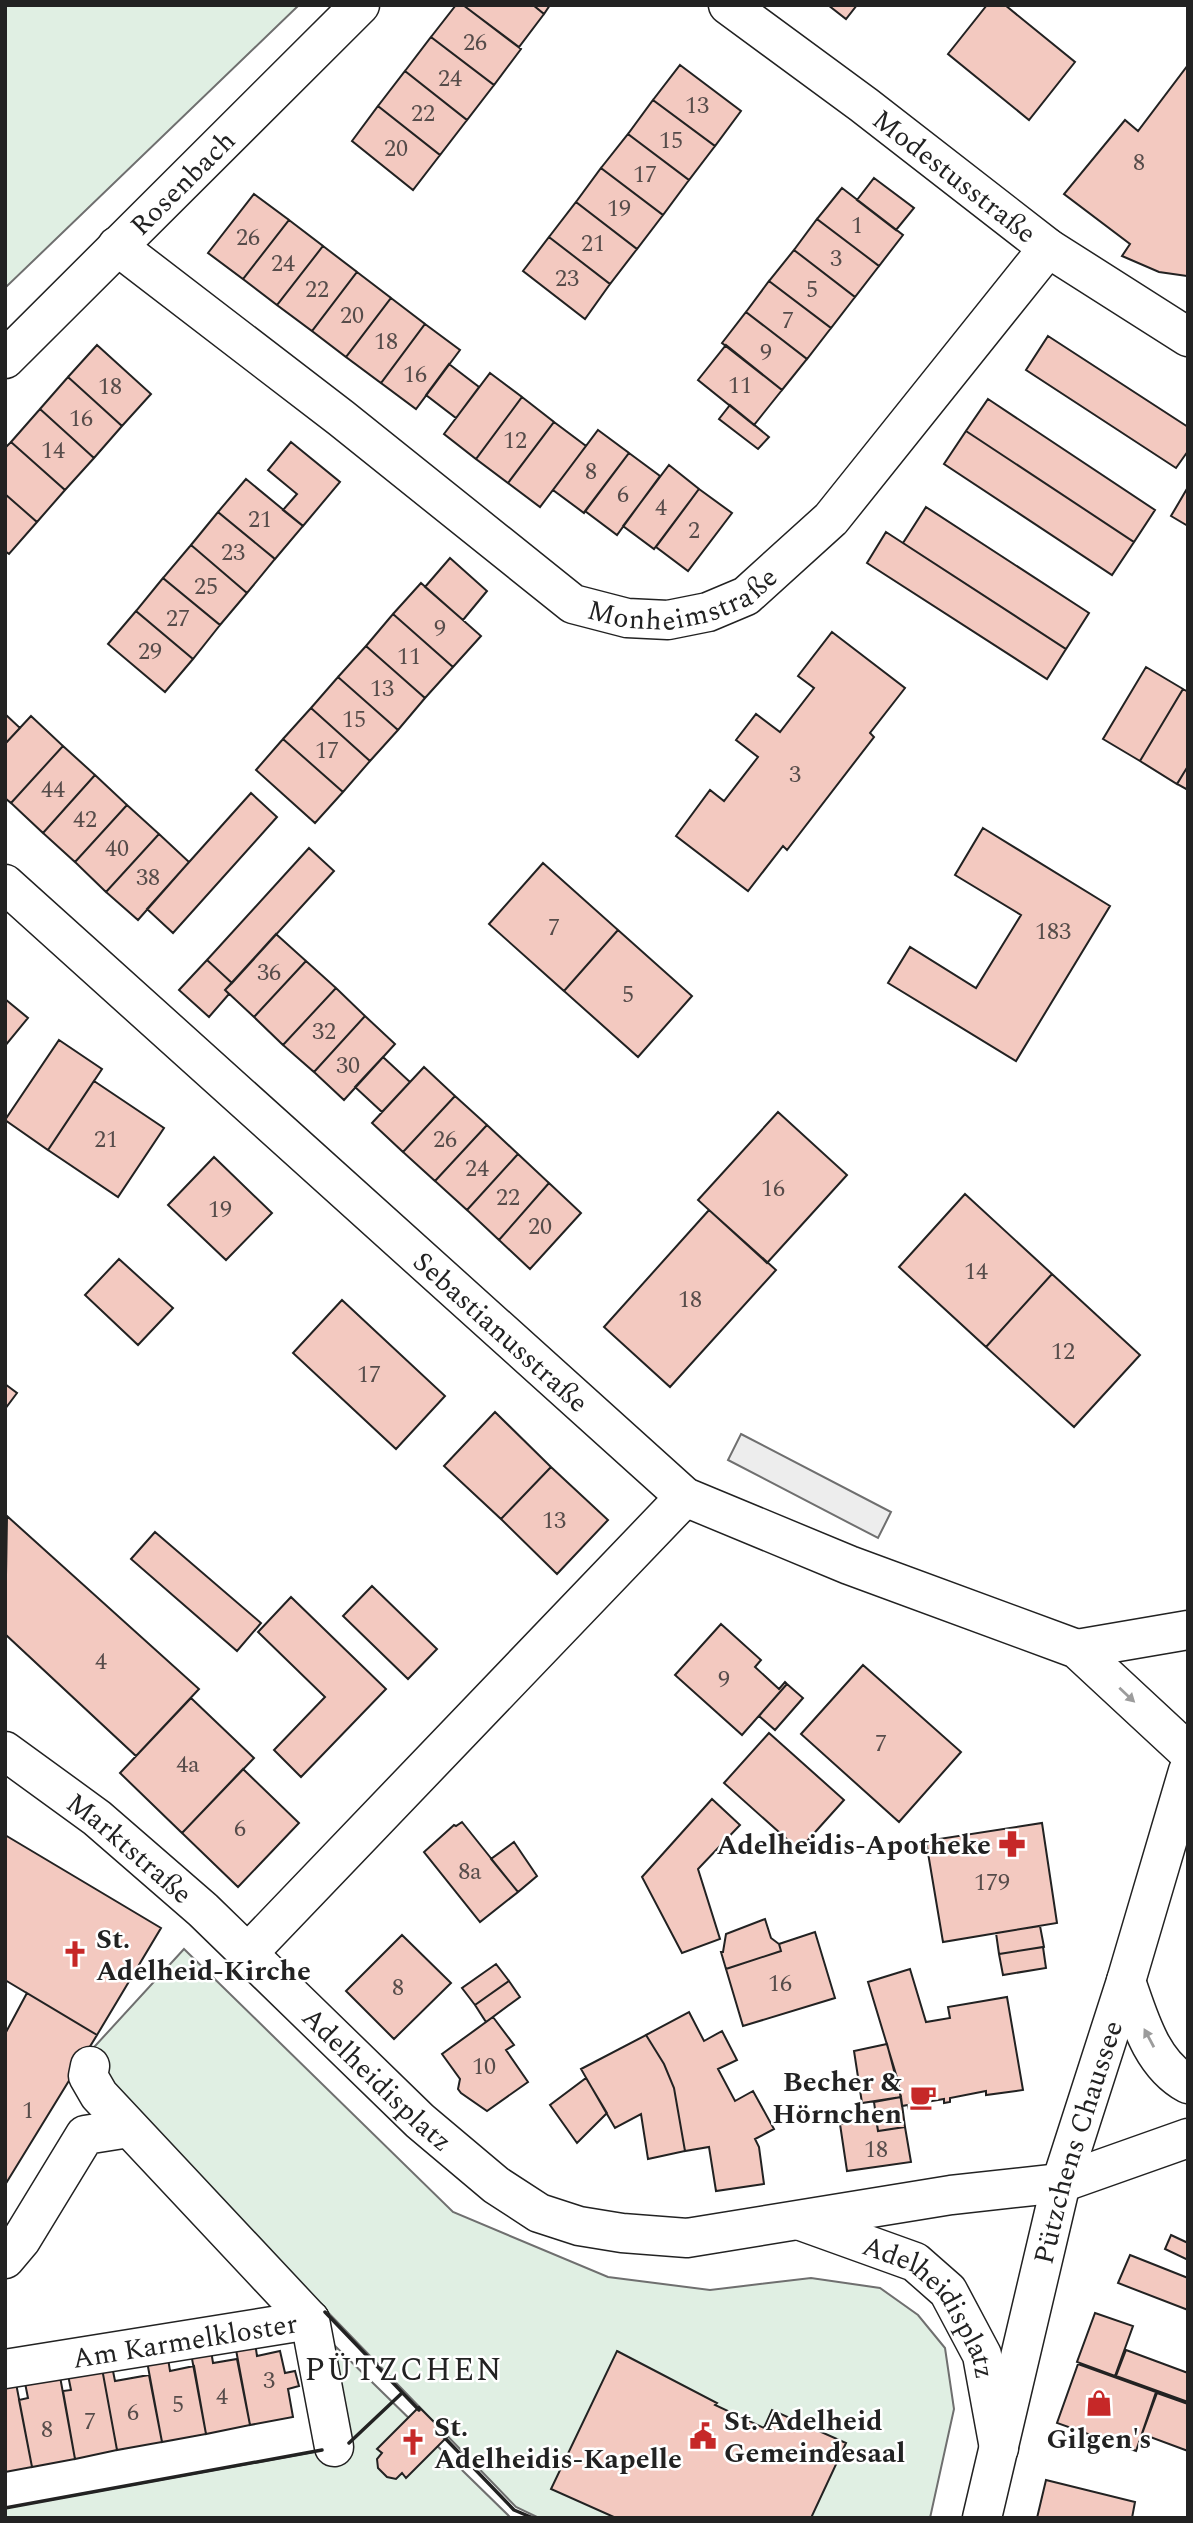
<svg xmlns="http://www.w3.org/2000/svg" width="1193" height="2523" font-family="Spectral,serif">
<rect width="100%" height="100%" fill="#fff"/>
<!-- green -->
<path fill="#e0efe3" stroke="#6f6f6f" stroke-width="2" d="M5,5H299L5,288Z
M184,1949L453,2212L608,2277L710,2290L811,2278L880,2288L918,2315L945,2348L954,2409L930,2518H539L516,2507L90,2066L85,2057Z
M332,2343L511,2518H5V2508L320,2451Z"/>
<!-- parking -->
<path fill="#ededed" stroke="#6f6f6f" stroke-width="2" d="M741,1434L891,1512L878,1538L728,1460Z"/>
<!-- building -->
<path fill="#f3c9c0" stroke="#222" stroke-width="2" d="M456,5H463L521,49L494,85L431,37Z
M463,5H533L544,14L519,47Z
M533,5H550L544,14Z
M828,5H857L846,19Z
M987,5H1005L1075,62L1029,120L948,54Z
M431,37L494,85L467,120L405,71Z
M680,65L741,111L715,146L653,100Z
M1188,65V276H1187L1159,272L1122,256L1130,244L1064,194L1125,120L1138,131Z
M405,71L467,120L440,155L378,106Z
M653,100L715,146L689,180L628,134Z
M378,106L440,155L413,190L352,141Z
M628,134L689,180L663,215L601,168Z
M601,168L663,215L637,249L576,202Z
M874,178L914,208L896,230L857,200Z
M842,188L903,235L879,266L817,219Z
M254,194L289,220L243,279L208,253Z
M576,202L637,249L610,284L549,237Z
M817,219L879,266L855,297L794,250Z
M289,220L323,246L277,305L243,279Z
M549,237L610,284L585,319L523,271Z
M323,246L357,272L312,331L277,305Z
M794,250L855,297L831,328L769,281Z
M357,272L391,298L346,357L312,331Z
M769,281L831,328L807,359L746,312Z
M391,298L425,324L381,383L346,357Z
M746,312L807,359L782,390L722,343Z
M425,324L460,350L416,409L381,383Z
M1048,336L1188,427V451L1176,468L1026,370Z
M97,345L151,394L122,426L68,377Z
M726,345L782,390L754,425L698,380Z
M449,364L479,387L456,418L426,395Z
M490,373L522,397L476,459L444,434Z
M68,377L122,426L94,458L40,409Z
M522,397L554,422L508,483L476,459Z
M988,399L1155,510L1134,542L966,431Z
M730,405L769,437L758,449L719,419Z
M40,409L94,458L65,490L11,442Z
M554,422L586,446L540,507L508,483Z
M598,430L629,453L584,513L553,490Z
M966,431L1134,542L1112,575L944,464Z
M11,442L65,490L37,522L5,494V448Z
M291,442L340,482L303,526L283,510L297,494L268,470Z
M629,453L660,476L617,535L585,511Z
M669,465L699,489L654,549L623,526Z
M246,479L303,526L275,559L218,512Z
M1188,487V526L1171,516Z
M699,489L732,513L688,571L656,547Z
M5,494L37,522L9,554L5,551Z
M926,507L1089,613L1066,649L903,543Z
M218,512L275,559L247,593L191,545Z
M886,532L1066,649L1047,679L867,563Z
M191,545L247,593L220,625L163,578Z
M450,558L487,591L463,620L425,587Z
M163,578L220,625L193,659L136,611Z
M421,583L481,636L453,667L393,614Z
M136,611L193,659L165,692L108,644Z
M393,614L453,667L425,698L366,646Z
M832,632L905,688L870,733L874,737L787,850L783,846L748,891L676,836L710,790L724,801L758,757L736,740L756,714L780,732L814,688L798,676Z
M366,646L425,698L398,730L338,677Z
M1146,667L1183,689L1140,761L1103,739Z
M338,677L398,730L370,761L311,708Z
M1183,689L1188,692V766L1177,784L1140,761Z
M311,708L370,761L343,792L283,739Z
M5,714L20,728L5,744Z
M31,716L63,746L11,803L5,798V744Z
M283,739L343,792L315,823L256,770Z
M63,746L95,775L43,833L11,803Z
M1188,766V790L1177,784Z
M95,775L127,805L75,862L43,833Z
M251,793L277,817L173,933L147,909Z
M127,805L159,834L106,892L75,862Z
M983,828L1110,906L1016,1061L888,983L910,947L976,988L1021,915L955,875Z
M159,834L189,862L138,920L106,892Z
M309,848L334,871L232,983L207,960Z
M543,863L618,930L564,991L489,924Z
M618,930L692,996L638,1057L564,991Z
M276,934L306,961L254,1017L225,990Z
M207,960L232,983L225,990L229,994L209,1017L179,990Z
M306,961L336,988L283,1045L254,1017Z
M336,988L365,1016L314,1072L283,1045Z
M5,999L28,1018L5,1046Z
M365,1016L395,1044L344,1100L314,1072Z
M59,1040L102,1069L48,1150L5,1120Z
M383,1057L410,1082L382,1112L355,1087Z
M424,1067L455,1096L403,1152L372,1123Z
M94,1081L164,1128L118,1197L48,1150Z
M455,1096L487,1125L435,1181L403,1152Z
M778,1112L847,1175L767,1263L698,1200Z
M487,1125L518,1154L467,1210L435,1181Z
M518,1154L549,1183L499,1240L467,1210Z
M214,1157L272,1213L226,1260L168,1205Z
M549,1183L581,1213L530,1269L499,1240Z
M965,1194L1052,1274L986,1347L899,1267Z
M709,1210L776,1270L670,1387L604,1327Z
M119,1259L173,1308L138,1345L85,1295Z
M1052,1274L1140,1355L1074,1427L986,1347Z
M342,1300L445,1396L396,1449L293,1353Z
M5,1384L17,1393L5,1409Z
M495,1412L551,1467L501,1519L444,1466Z
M551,1467L608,1520L557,1574L501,1519Z
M7,1516L199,1689L136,1756L5,1634Z
M155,1532L261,1623L237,1651L131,1559Z
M372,1586L437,1649L408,1679L343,1616Z
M291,1597L386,1689L301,1777L274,1750L325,1697L258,1632Z
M721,1624L761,1660L755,1667L779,1689L785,1682L787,1684L742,1735L675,1675Z
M863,1665L961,1752L899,1822L801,1734Z
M787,1684L803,1698L775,1730L759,1716Z
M191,1698L254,1758L182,1833L120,1773Z
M769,1733L844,1800L799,1850L724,1783Z
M243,1769L299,1823L238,1887L182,1833Z
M712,1799L740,1825L698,1869L720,1939L682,1953L642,1877Z
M462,1822L518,1892L480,1922L424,1852L454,1825L456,1826Z
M1042,1823L1057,1923L943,1942L926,1841Z
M5,1835L161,1928L97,2035L5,1980Z
M514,1842L537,1876L518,1892L491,1859Z
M765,1919L771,1938L779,1944L781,1951L726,1969L721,1952H723L726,1934Z
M1040,1926L1044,1947L999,1954L996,1933Z
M815,1932L835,1998L743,2026L726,1969L781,1951L779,1944Z
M402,1935L451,1983L394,2039L346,1991Z
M1043,1947L1046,1968L1003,1975L999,1954Z
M496,1964L509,1981L475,2005L462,1988Z
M910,1969L926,2022L950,2018L948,2007L1007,1997L1023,2090L986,2095V2091L950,2098V2102L944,2103V2099L914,2104L913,2109L909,2110L908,2105L902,2106L898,2081L868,1982Z
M509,1981L520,1997L486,2022L475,2005Z
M27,1993L97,2035L5,2185V2034Z
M689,2012L704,2041L722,2031L737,2060L718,2069L735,2101L753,2091L774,2129L755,2139L759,2147L764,2184L716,2191L709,2147L685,2151L674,2088L664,2064L646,2035Z
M493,2017L514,2045L506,2050L528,2082L487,2111L461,2093L458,2089L460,2079L442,2054Z
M646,2035L664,2064L674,2088L685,2151L648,2159L641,2114L615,2128L581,2069Z
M887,2044L901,2097L862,2103L854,2051Z
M586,2078L607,2113L577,2143L550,2105Z
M901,2097L905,2127L878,2131L874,2102Z
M876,2119L878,2131L905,2127L911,2162L847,2171L840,2124Z
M1171,2235L1188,2243V2260L1165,2249Z
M1130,2255L1188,2278V2310L1118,2283Z
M1095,2313L1133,2326L1115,2376L1077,2362Z
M254,2336L257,2356L280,2351L285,2373L295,2371L299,2386L288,2389L293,2417L250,2425L234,2339Z
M210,2344L213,2363L237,2359L250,2425L206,2434L190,2348Z
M1126,2350L1188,2373V2402L1116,2376Z
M617,2351L717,2403L715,2405L764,2428L772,2410L846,2443L811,2518H616L551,2489Z
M167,2352L170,2371L194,2366L206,2434L162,2442L146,2356Z
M111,2361L115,2381L149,2375L162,2442L117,2450L101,2363Z
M101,2363L117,2450L75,2459L63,2391L71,2390L67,2370Z
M1078,2364L1156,2392L1136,2451L1057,2423Z
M59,2371L75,2459L32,2467L19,2400L28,2398L24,2378Z
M15,2378L32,2467L5,2472V2381Z
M1157,2393L1188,2404V2451L1142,2434Z
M419,2407L448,2436L406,2478L402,2473L396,2479L387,2477L378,2468L377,2459L382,2453L377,2449Z
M1046,2480L1135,2502L1132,2518H1037Z"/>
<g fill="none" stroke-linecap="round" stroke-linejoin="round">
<defs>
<g id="street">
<path id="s1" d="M728,5L864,105L1048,248L1188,337"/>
<path id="s2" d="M117,246L341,418L573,604L627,618L668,620L708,612L746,596L831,519L1048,248"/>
<path id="s3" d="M5,359L360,5"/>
<path id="s4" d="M5,884L685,1497L849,1565L1077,1649L1188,1752"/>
<path d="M1077,1649L1188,1630"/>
<path id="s5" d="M5,1751L97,1818L203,1910L420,2121L496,2185L539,2213L579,2226L622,2233L687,2238L951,2195L1061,2183L1188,2138"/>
<path d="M249,1952L685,1497"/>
<path d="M1126,1981C1139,2018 1151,2064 1188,2084"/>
<path d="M90,2066L88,2076L99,2095L310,2320"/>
<path id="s6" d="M801,2221L915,2262L948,2291L982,2355L999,2448"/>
<path d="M5,2259L21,2240L85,2135L129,2128"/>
<path d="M310,2320L334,2447"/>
<path id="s7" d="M5,2369L310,2320"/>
</g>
<g id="secondary">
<path id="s8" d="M982,2518L1061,2183L1126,1981L1188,1771"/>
</g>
</defs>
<!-- street casing -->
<use href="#street" stroke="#222" stroke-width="41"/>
<!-- secondary casing -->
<use href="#secondary" stroke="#222" stroke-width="41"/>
<!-- street -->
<use href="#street" stroke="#fff" stroke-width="38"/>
<!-- secondary -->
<use href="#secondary" stroke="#fff" stroke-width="38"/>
<!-- wall -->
<path stroke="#222" stroke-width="3.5" d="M325,2312L419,2410
M443,2436L514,2510L533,2518
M349,2443L402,2393
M5,2508L322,2450"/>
</g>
<!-- one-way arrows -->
<defs><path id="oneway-solid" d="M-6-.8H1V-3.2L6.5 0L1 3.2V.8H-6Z" transform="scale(1.75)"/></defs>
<g fill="#9c9c9c">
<use href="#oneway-solid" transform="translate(1127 1695) rotate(43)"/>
<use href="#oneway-solid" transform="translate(1149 2038) rotate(-118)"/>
</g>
<!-- icons -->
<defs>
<symbol id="pharmacy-bare" viewBox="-9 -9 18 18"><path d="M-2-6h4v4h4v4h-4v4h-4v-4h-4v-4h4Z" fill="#c62828" stroke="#fff" stroke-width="2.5" paint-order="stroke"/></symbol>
<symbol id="church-bare" viewBox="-9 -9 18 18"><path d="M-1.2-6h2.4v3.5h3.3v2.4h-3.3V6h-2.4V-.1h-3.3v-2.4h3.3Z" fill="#c62828" stroke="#fff" stroke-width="2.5" paint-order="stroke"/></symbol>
<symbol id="cafe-bare" viewBox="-9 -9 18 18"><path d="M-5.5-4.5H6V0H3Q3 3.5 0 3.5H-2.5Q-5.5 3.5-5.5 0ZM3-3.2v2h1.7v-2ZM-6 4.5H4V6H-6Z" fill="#c62828" stroke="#fff" stroke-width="2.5" paint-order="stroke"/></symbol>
<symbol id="shop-bare" viewBox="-9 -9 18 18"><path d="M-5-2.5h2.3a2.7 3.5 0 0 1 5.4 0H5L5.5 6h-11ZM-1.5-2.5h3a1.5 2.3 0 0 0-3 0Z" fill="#c62828" stroke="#fff" stroke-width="2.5" paint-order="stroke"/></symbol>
<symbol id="civic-bare" viewBox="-9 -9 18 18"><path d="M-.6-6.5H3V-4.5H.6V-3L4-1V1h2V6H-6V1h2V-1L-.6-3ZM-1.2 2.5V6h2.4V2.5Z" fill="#c62828" stroke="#fff" stroke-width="2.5" paint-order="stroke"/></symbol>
</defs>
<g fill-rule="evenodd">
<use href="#pharmacy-bare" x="993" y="1825" width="38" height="38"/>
<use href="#church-bare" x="56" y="1935" width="38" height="38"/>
<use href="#cafe-bare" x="904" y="2078" width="38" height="38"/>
<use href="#shop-bare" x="1080" y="2384" width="38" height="38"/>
<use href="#civic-bare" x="684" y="2417" width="38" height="38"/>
<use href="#church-bare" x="394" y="2423" width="38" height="38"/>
</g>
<g text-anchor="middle" stroke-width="5" stroke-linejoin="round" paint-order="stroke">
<!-- number labels -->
<g font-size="24" fill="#564c4a">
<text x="475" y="50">26</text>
<text x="450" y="86">24</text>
<text x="697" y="113">13</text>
<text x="423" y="121">22</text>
<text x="671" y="148">15</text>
<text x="396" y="156">20</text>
<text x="1139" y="170">8</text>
<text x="645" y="182">17</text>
<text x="619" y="216">19</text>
<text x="857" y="233">1</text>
<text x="248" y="245">26</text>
<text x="593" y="251">21</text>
<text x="836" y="266">3</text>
<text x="283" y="271">24</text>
<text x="567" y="286">23</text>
<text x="317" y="297">22</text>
<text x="812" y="297">5</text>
<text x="352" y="323">20</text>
<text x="788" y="328">7</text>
<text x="386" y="349">18</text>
<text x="766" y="360">9</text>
<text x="415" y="382">16</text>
<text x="740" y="393">11</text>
<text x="110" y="394">18</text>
<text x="81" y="426">16</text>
<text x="515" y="448">12</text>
<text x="53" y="458">14</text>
<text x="591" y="479">8</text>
<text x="623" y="502">6</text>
<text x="661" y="515">4</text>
<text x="260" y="527">21</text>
<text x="694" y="538">2</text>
<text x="233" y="560">23</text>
<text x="206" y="594">25</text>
<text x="178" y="626">27</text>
<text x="440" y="636">9</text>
<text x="150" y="659">29</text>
<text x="409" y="664">11</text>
<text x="382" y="696">13</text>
<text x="354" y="727">15</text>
<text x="327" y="758">17</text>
<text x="795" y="782">3</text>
<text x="53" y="797">44</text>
<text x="85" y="827">42</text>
<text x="117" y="856">40</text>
<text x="148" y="885">38</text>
<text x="554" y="935">7</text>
<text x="1053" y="939">183</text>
<text x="269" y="980">36</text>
<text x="628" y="1002">5</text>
<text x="324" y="1039">32</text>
<text x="348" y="1073">30</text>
<text x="106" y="1147">21</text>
<text x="445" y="1147">26</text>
<text x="477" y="1176">24</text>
<text x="773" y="1196">16</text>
<text x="508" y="1205">22</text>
<text x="220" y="1217">19</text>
<text x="540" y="1234">20</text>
<text x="976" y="1279">14</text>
<text x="690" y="1307">18</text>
<text x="1063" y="1359">12</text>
<text x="369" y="1382">17</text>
<text x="554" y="1528">13</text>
<text x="101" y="1669">4</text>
<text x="724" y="1687">9</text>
<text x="881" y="1751">7</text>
<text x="188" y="1772">4a</text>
<text x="240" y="1836">6</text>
<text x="470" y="1879">8a</text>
<text x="992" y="1890">179</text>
<text x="780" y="1991">16</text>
<text x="398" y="1995">8</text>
<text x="484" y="2074">10</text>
<text x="28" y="2118">1</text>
<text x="876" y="2157">18</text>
<text x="269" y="2388">3</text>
<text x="222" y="2404">4</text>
<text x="178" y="2412">5</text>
<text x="133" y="2420">6</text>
<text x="90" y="2429">7</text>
<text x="47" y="2437">8</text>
</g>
<!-- street labels -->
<g font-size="28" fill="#222" stroke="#fff">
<text dy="10" stroke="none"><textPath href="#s1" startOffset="284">Modestusstraße</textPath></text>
<text dy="10" stroke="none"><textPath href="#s3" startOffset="250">Rosenbach</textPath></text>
<text dy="10" stroke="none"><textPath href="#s2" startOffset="695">Monheimstraße</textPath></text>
<text dy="10" stroke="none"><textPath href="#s4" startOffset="668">Sebastianusstraße</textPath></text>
<text dy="10" stroke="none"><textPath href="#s5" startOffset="158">Marktstraße</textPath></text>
<text dy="10" stroke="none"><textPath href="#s5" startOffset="497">Adelheidisplatz</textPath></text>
<text dy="10" stroke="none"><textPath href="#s8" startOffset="388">Pützchens Chaussee</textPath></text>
<text dy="10" stroke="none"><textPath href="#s6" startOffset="164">Adelheidisplatz</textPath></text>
<text dy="10" stroke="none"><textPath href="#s7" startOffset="182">Am Karmelkloster</textPath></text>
</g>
<!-- poi labels -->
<g font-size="28" font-weight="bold" fill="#222" stroke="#fff" text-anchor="start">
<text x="991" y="1854" text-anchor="end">Adelheidis-Apotheke</text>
<text x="96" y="1948">St.<tspan x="96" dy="32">Adelheid-Kirche</tspan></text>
<text x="902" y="2091" text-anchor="end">Becher &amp;<tspan x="902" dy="32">Hörnchen</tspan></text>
<text x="724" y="2430">St. Adelheid<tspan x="724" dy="32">Gemeindesaal</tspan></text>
<text x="434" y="2436">St.<tspan x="434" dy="32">Adelheidis-Kapelle</tspan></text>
<text x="1099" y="2448" text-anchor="middle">Gilgen's</text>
</g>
<!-- quarter labels -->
<g font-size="32" letter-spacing="2" fill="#222" stroke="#fff">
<text x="404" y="2380">PÜTZCHEN</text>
</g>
</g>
<!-- border -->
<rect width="1193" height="2523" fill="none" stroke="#222222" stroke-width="14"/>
</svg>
